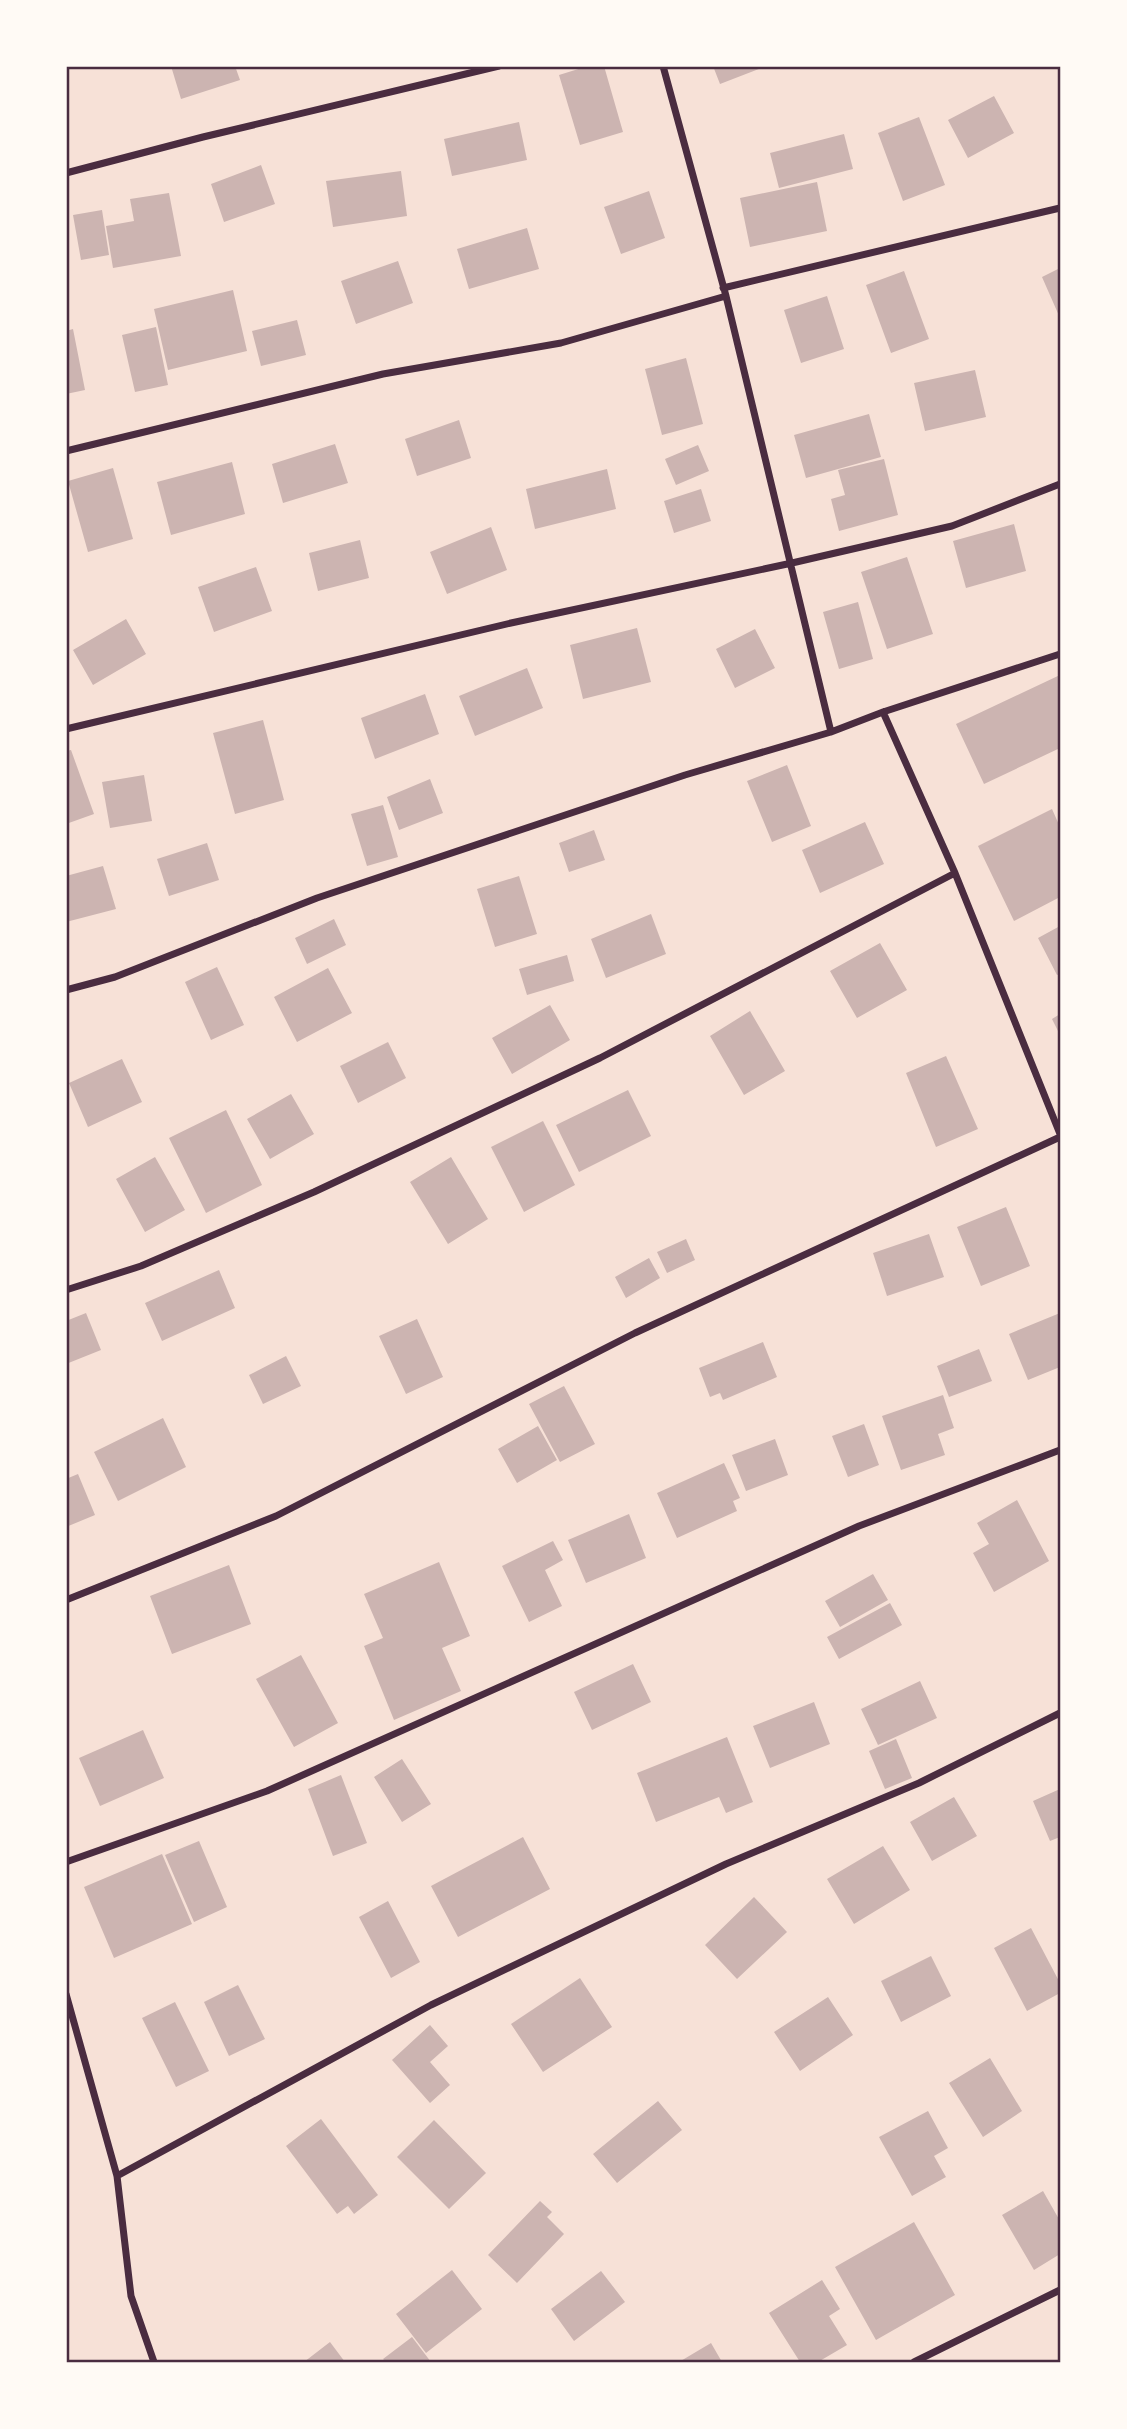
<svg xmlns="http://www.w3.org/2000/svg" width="1127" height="2429" font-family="Karla,sans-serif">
<rect width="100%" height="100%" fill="#f7e1d7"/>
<!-- building -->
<path fill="#ccb4b1" d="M171,66H235L240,80L181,99Z
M588,66H604L623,132L580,145L559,75Z
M713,66H764V67L720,84Z
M994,96L1014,133L968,158L948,120Z
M919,117L945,185L903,201L878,133Z
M519,122L527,160L452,176L444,139Z
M844,134L853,169L779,188L770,153Z
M261,165L275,204L224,222L211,184Z
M401,171L407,216L333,227L326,181Z
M817,182L827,231L750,247L740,198Z
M649,191L665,238L621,254L604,207Z
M169,193L181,256L113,268L106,226L134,221L130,199Z
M102,210L109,255L81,260L73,215Z
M527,228L539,269L469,289L457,249Z
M398,261L413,303L356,324L341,281Z
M1060,268V318L1042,277Z
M904,271L929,339L891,353L866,285Z
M233,290L247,351L168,370L154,309Z
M827,296L844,349L801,363L784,310Z
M297,320L306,355L261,366L252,331Z
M156,327L168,385L135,392L122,335Z
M73,329L85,390L66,394V331Z
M686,358L703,424L662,435L645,369Z
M975,370L986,417L925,431L914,383Z
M869,414L881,457L806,478L794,435Z
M459,420L471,458L417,476L405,439Z
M335,444L348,483L283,503L272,464Z
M698,445L709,471L676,485L665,459Z
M884,459L898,515L839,531L831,499L845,495L838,470Z
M232,462L245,514L171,535L157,482Z
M113,468L133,539L88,552L68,481Z
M607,469L616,509L535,529L526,489Z
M701,489L711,521L674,533L664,501Z
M1014,524L1026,571L966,588L953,541Z
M491,527L507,570L447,594L430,552Z
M360,540L369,578L318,591L309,553Z
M907,557L933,634L887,649L861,572Z
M256,567L272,611L214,632L198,587Z
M858,602L873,659L839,669L823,612Z
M126,619L146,654L93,685L73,650Z
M637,628L651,682L583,699L570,645Z
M755,629L775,668L735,688L716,649Z
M527,668L543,708L475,736L459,696Z
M1060,675V748L984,784L956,724Z
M425,694L439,734L375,759L361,718Z
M263,720L284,800L235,814L213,733Z
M71,750L94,814L66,824V751Z
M787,765L811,826L772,842L747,781Z
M144,775L152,821L110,828L102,782Z
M430,779L443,813L399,830L387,797Z
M383,805L398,857L367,866L351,814Z
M1052,809L1060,827V897L1014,921L978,846Z
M865,822L884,864L820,893L802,850Z
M594,830L605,860L569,872L559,843Z
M207,843L219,880L169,896L157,859Z
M103,866L116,909L66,922V876Z
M519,876L537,934L495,947L477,889Z
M651,914L666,954L606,978L591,939Z
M334,919L346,945L307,964L295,938Z
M1060,926V974L1057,975L1038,938Z
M880,943L907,990L857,1018L830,971Z
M567,955L574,981L527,995L519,969Z
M217,967L244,1025L211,1040L185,982Z
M328,968L352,1013L297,1042L274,997Z
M550,1005L570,1040L512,1074L492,1038Z
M750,1011L785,1071L744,1095L710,1036Z
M1060,1014V1035L1052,1019Z
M388,1042L406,1078L358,1103L340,1066Z
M946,1056L978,1129L936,1147L906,1073Z
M122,1059L142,1102L88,1127L69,1083Z
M628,1090L651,1136L579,1172L556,1125Z
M291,1094L314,1134L270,1159L247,1119Z
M226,1110L262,1185L206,1213L169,1138Z
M543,1121L575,1185L524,1212L491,1147Z
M155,1157L185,1210L145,1232L116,1179Z
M451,1157L488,1219L448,1244L410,1182Z
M1006,1207L1030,1266L981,1286L957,1227Z
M929,1234L944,1277L887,1296L873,1253Z
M686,1239L695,1260L667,1273L657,1252Z
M649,1258L660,1278L626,1298L615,1277Z
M219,1270L235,1308L162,1341L145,1303Z
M86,1313L101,1350L66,1364V1321Z
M1060,1313V1367L1028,1380L1009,1334Z
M417,1319L443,1377L406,1394L379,1336Z
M763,1342L777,1377L723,1400L720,1393L710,1397L699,1368Z
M979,1349L992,1381L949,1397L937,1366Z
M286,1356L301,1386L263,1404L249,1375Z
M564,1386L595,1444L560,1462L529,1404Z
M943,1395L954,1428L938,1434L945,1455L901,1470L882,1416Z
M163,1418L186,1467L118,1501L94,1452Z
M864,1424L879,1465L848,1477L832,1436Z
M538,1426L557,1460L517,1483L498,1449Z
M775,1439L788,1475L746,1491L732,1455Z
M724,1463L740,1498L733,1501L737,1511L677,1538L657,1493Z
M78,1474L95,1515L66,1527V1479Z
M1017,1500L1049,1561L994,1592L973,1553L989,1544L977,1523Z
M629,1514L646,1558L586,1583L568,1540Z
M553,1541L563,1560L545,1570L562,1606L529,1622L502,1566Z
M439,1562L470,1636L442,1648L461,1691L394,1720L364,1646L383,1638L364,1594Z
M229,1565L251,1624L172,1654L150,1596Z
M873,1574L888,1600L840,1627L825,1601Z
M890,1603L902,1625L839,1659L827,1637Z
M301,1655L338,1723L294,1747L256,1679Z
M633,1664L651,1702L592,1730L574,1692Z
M920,1681L937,1718L878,1745L861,1709Z
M814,1702L830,1744L770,1768L753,1726Z
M143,1730L164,1778L100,1806L79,1758Z
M727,1737L753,1802L726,1813L719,1797L656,1822L637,1773Z
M896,1739L912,1778L885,1789L869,1751Z
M402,1759L431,1804L402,1822L374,1777Z
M341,1775L367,1843L333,1856L308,1789Z
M1060,1789V1837L1050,1841L1033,1801Z
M954,1797L977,1836L932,1861L910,1822Z
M523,1837L550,1889L458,1937L431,1886Z
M199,1841L227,1907L194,1922L165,1855Z
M883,1846L910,1890L854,1924L827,1879Z
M162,1854L192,1924L114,1958L84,1887Z
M754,1897L787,1932L737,1979L705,1945Z
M388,1901L420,1962L391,1978L359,1917Z
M1031,1928L1060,1983V1993L1027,2011L994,1948Z
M931,1956L951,1996L901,2022L881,1981Z
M580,1978L612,2027L543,2072L511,2024Z
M238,1985L265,2039L229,2056L204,2002Z
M828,1997L853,2035L800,2071L774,2032Z
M175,2002L209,2071L176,2087L142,2018Z
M430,2025L448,2046L430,2062L450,2085L430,2103L392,2060Z
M990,2058L1022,2111L983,2137L949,2083Z
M658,2101L682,2130L617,2183L593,2154Z
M928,2111L948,2148L934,2156L946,2177L912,2196L879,2137Z
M321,2119L378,2195L354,2214L348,2206L337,2214L286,2146Z
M434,2120L486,2173L449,2209L397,2157Z
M1043,2191L1060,2221V2254L1034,2270L1002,2215Z
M540,2201L552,2212L547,2217L564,2234L517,2283L488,2255Z
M914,2222L955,2295L876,2340L835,2267Z
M452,2270L482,2309L426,2353L396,2314Z
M601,2271L625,2302L574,2341L551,2309Z
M822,2280L840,2309L829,2316L847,2345L818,2362H800L769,2313Z
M412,2337L431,2362H386L383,2359Z
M330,2342L345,2362H304Z
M711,2343L722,2362H679Z"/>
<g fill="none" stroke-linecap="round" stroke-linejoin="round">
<!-- minor -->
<path stroke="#4a2c40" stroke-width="7" d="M663,66L726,296L831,732
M66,173L203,137L499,66
M723,288L1060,208
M66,451L383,374L561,343L726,296
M883,712L955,873L1060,1134
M66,729L511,623L792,563L952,526L1060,484
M66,990L115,977L317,898L685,775L831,732L883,712L1060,654
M66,1290L141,1266L314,1192L600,1058L955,873
M66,1600L276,1516L635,1333L1060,1137
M66,1862L267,1791L859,1526L1060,1450
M66,1994L117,2176L131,2296L154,2362
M117,2176L431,2005L726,1864L919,1783L1060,1713
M914,2362L1060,2290"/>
</g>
<!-- border -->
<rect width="1127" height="2429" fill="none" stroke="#fffaf5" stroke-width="136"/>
<rect x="68" y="68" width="991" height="2293" fill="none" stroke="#4a2c40" stroke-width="2.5"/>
</svg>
